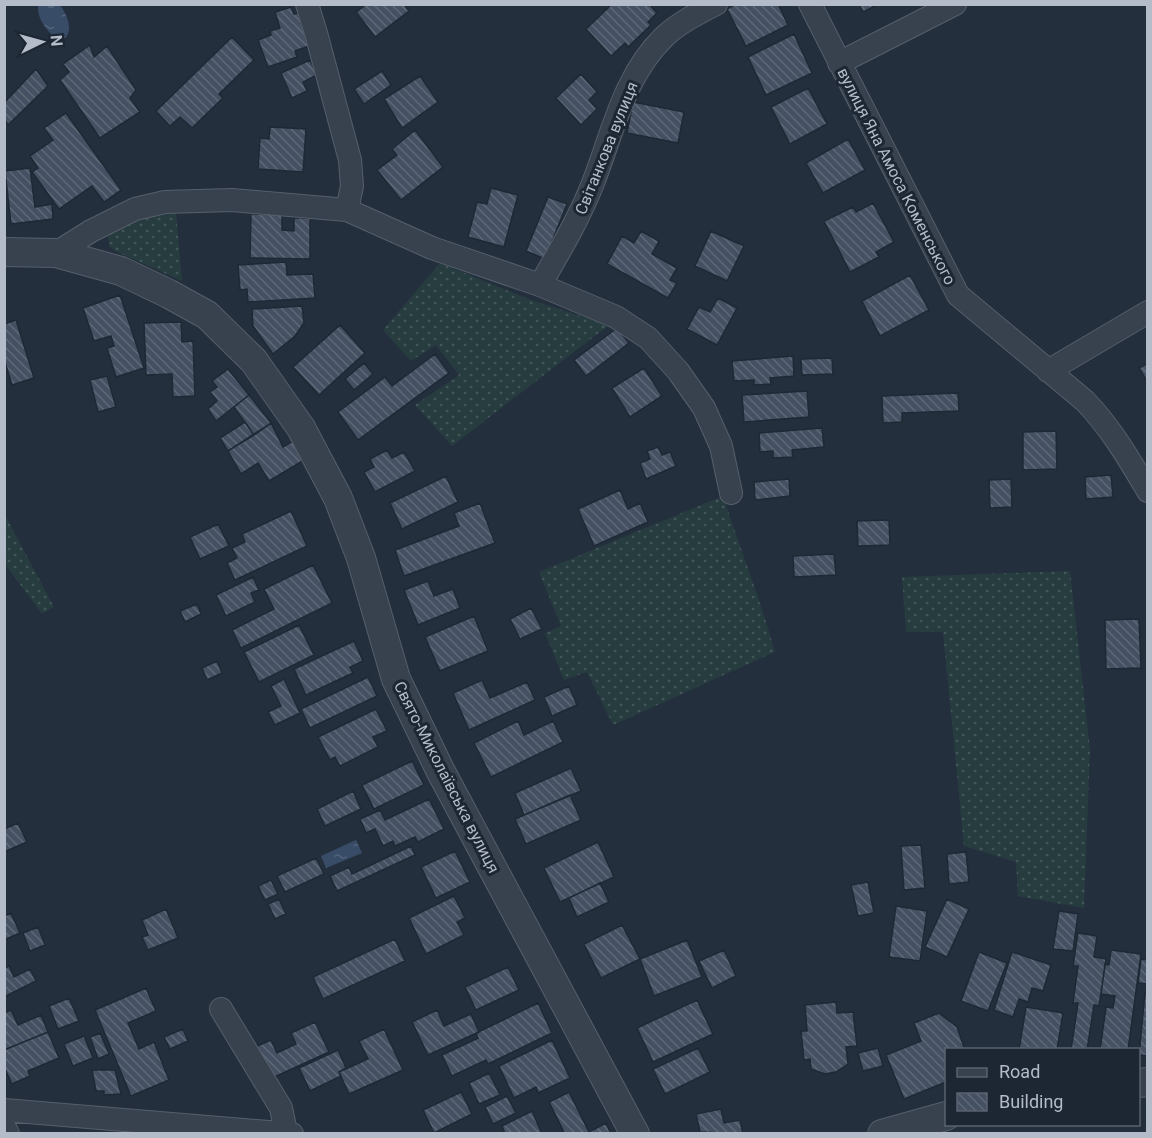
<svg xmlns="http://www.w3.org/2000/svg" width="1152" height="1138" font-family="Roboto,sans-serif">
<defs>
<pattern id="grass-dots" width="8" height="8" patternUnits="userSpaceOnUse" patternTransform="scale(1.5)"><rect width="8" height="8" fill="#263c3f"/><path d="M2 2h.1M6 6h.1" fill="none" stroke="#435659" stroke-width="1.8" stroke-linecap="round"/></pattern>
<pattern id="water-ripples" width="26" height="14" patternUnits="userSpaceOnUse" patternTransform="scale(1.5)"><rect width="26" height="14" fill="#394c67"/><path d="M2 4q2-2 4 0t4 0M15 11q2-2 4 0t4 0" fill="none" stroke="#53647b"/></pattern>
<pattern id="building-back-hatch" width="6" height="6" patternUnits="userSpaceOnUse" patternTransform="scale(1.5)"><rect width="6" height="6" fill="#455162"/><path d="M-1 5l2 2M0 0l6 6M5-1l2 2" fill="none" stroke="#5d6877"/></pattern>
</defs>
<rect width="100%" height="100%" fill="#242f3e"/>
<!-- grass -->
<path fill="url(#grass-dots)" d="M176,213L182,281L115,251L109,246L108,234C124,218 154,217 176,213Z
M440,263L531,300L609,325L452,446L415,405L459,375L436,345L411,361L383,330Z
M723,496C740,548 760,599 775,652L613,725L587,672L564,680L545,633L561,626L539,572Z
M4,513L54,607L42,614L5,564Z
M1070,571L1090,749L1084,908L1018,896L1016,862L964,846L943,632H906L902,577Z"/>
<!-- water -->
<path fill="url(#water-ripples)" d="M38,5H60C68,16 76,35 59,42C48,31 37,21 38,5Z
M356,840L362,853L326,868L321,856Z"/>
<!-- building -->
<path fill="url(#building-back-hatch)" stroke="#1f2835" stroke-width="1.5" d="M367,4H404L409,11L375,37L356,12Z
M612,4H649L657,13L648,22L651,25L628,47L625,43L611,56L586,29Z
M736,4H778L788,25L746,46L727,9Z
M859,4H879L863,12Z
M291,7L294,14L298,13L309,46L295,51L297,57L268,67L258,40L271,35L270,31L280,28L275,12Z
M794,34L812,73L766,95L748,57Z
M232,37L254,60L219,94L223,98L192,128L180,117L170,126L156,111Z
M90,45L94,57L107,46L136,90L130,98L140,112L100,138L60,80L69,72L63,64Z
M310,60L317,75L303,82L307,91L292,98L281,73Z
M36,69L48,86L8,125L4,119V103Z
M382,71L391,85L364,104L354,89Z
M581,74L597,92L589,100L597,109L581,125L556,98Z
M420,76L438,102L402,128L384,99Z
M808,88L827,124L790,144L771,107Z
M633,102L684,112L678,143L627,133Z
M66,113L121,190L104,202L92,186L59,209L32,172L38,168L30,156L53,140L44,128Z
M270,127L306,129L303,172L258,169L260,138L269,139Z
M415,130L443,167L401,200L377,170L397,155L392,149Z
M848,139L865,170L823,193L806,163Z
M30,168L35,207L52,204L53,219L11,224L5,171Z
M491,188L518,195L504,247L468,237L477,202L487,204Z
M548,197L567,204L545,259L526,251Z
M873,203L894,242L876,252L879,257L850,272L824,221L853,207L856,212Z
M251,214H282V230L294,231V218H310V259L250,258Z
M641,231L659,241L652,254L677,268L670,280L677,283L668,298L607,264L622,236L634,243Z
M711,231L744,246L727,281L695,266Z
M286,262L287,275L313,274L315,298L248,302L247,289L240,290L238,265Z
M910,275L929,310L880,336L862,301Z
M120,295L144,368L116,377L107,348L114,346L111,336L94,341L83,308Z
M718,298L737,308L717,345L687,329L699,307L710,312Z
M302,306L304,323L295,336L273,354L253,326L252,309Z
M16,320L34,378L12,385L4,359V324Z
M181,322L182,342L193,341L195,396L173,397L172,374L146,375L144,323Z
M340,325L365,353L319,395L293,367Z
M617,328L629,343L586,376L574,360Z
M435,354L449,373L358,440L338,412L385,377L392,386Z
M793,356L794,376L770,378L771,384L754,385V380L734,381L732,361Z
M832,358L833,374L802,375L801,359Z
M364,363L373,374L354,390L345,379Z
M1148,363V383L1139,368Z
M644,368L662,396L630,417L612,388Z
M228,369L249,395L216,421L208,409L217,401L210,392L217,387L212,381Z
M107,376L116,407L98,412L90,380Z
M807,391L809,417L744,422L742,395Z
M958,393L959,411L902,413V422L883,423L882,396Z
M249,395L271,423L254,435L234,407Z
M245,422L254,435L228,451L220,438Z
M271,423L283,447L295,440L306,459L269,481L258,463L241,474L228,451Z
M822,428L824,447L792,450L793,457L773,458V451L760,452L759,433Z
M1056,431L1057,469L1023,470V432Z
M658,447L662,455L670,452L676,466L646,479L640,463L650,459L647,451Z
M387,450L392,458L404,452L415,471L375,492L364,472L374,467L370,459Z
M1111,475L1113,497L1086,499L1085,477Z
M446,476L458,502L402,529L390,503Z
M789,479L790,496L755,500L754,482Z
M1011,479L1012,507L990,508L989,480Z
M620,490L628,509L640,503L648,522L594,546L578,509Z
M480,503L495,543L404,576L395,550L459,526L454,513Z
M291,511L307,546L235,580L227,563L237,558L232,548L245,542L242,534Z
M889,520L890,545L858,546L857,521Z
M218,524L229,546L200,559L190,537Z
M834,554L836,575L794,577L793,556Z
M313,565L332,603L241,648L232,630L274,609L264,589Z
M253,577L259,590L251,593L255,602L226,616L216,595Z
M428,581L434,596L453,589L460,608L418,625L404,590Z
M197,604L201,614L185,622L180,611Z
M531,608L542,629L520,639L510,619Z
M474,616L488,651L440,671L425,637Z
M1139,619L1141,668L1106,669L1105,620Z
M299,625L314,655L259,682L244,652Z
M354,641L363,661L350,667L353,673L306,695L294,669Z
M217,661L222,673L207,680L202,668Z
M368,677L377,696L310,728L301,709Z
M284,679L300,713L275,725L268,712L281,706L271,686Z
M482,680L490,698L527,682L535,700L469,730L453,693Z
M569,686L577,705L552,716L544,697Z
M376,709L387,731L373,737L378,747L340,766L335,757L330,760L318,737Z
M518,721L524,735L553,721L563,742L491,777L474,743Z
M412,761L424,785L374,809L362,785Z
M571,768L581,791L524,815L515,793Z
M353,791L361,809L325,826L317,809Z
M570,795L581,820L526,844L515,819Z
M429,799L444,829L418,842L415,837L395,846L393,841L383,846L375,829L366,833L360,819L380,810L385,820Z
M18,823L27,842L4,852V829Z
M598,842L614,877L560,902L544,868Z
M921,845L925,888L904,890L901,846Z
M411,846L415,855L337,891L330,876L349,867L352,874Z
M455,851L470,882L436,898L421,867Z
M966,852L969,882L949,884L947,854Z
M316,858L324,874L285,892L277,876Z
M271,880L278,894L265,900L258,886Z
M868,882L874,913L858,916L851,885Z
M600,883L609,902L577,917L569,898Z
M454,896L465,918L457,922L464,935L426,954L409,918Z
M279,899L286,914L275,919L268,904Z
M947,899L969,909L947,957L925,947Z
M896,906L927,911L920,961L889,957Z
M166,909L178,938L148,950L142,937L148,935L142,920Z
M1059,911L1078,914L1073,951L1053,949Z
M11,913L20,933L4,940V916Z
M622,925L640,959L601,978L584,944Z
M38,927L45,945L30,951L23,933Z
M1078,933L1097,936L1094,957L1106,959L1099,1006L1094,1005L1087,1050H1071L1078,1003H1073L1078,966H1073Z
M395,939L405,961L323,999L313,977Z
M687,940L702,977L654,996L640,959Z
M724,950L736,976L712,988L699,961Z
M1111,950L1141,954L1128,1050H1100L1106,1007L1113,1008L1115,996L1101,994L1105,964L1109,965Z
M979,952L1007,963L988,1011L961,1001Z
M1012,952L1051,965L1043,991L1032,988L1028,1002L1019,999L1013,1017L994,1010Z
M1141,959L1148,960V984L1138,983Z
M9,966L14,977L30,969L36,981L4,997V968Z
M508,967L519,990L476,1010L465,987Z
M146,988L156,1011L128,1023L139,1049L154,1042L169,1080L131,1096L95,1010Z
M1145,993H1148V1056L1139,1055Z
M69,998L79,1021L58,1029L49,1006Z
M697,1000L713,1034L653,1062L637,1028Z
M836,1002L837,1013L853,1012L857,1046L846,1047L848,1064L836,1072L825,1074L811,1069L810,1059L804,1060L801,1031H807L805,1005Z
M538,1003L552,1033L488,1064L486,1060L452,1076L442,1055L478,1038L476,1033Z
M1026,1007L1063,1013L1057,1050H1019Z
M11,1010L18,1025L41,1015L48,1032L4,1050V1013Z
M437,1010L444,1026L471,1014L479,1032L428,1055L412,1022Z
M939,1013L957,1027L965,1050H946V1082L904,1099L886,1055L921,1041L914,1023Z
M315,1022L329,1052L270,1079L255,1047L271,1040L277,1053L296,1044L291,1033Z
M183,1029L188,1041L170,1049L164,1037Z
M384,1029L403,1070L349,1094L339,1072L368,1059L359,1041Z
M48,1032L59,1058L28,1071L30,1076L12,1084L4,1067V1050Z
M100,1033L109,1054L98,1059L90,1037Z
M84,1036L93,1058L73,1066L64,1044Z
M552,1040L570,1078L538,1093L536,1087L514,1098L499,1066Z
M698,1048L710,1072L665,1094L653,1069Z
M878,1048L883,1066L863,1071L858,1053Z
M338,1050L346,1068L339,1072L341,1076L310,1091L299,1068Z
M92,1070H115L121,1094L104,1095V1091H96Z
M489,1073L500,1095L479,1104L469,1083Z
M461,1092L472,1114L434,1133L423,1110Z
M569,1092L589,1132L606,1123L611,1134H565L549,1102Z
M507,1096L516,1113L493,1124L485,1107Z
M721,1109L724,1123L740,1120L743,1134L700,1132L696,1114Z
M532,1111L542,1134H505L502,1126Z"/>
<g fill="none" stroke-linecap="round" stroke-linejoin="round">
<defs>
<path id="minor" d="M307,4L316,33L350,160L352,186L347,210
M810,4L958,295L1085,401C1111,428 1129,459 1148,491
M839,63L955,4
M56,253L91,231L135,209L165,202L232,200L347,210L432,248L540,285L616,317L648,338L678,371L704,408L721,446L731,493
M540,285C559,252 579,219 593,183C613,132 624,75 665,36C680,22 699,13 716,4
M1048,371L1148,312
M221,1009L281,1108L286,1132
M4,1110L292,1134
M4,1126L8,1134"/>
<path id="tertiary" d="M4,252L56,253L121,271L169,294L207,315L254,361L301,428L338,498L361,558L396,679L440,770L635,1134
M1138,1083L1148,1082
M882,1134L946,1116"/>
</defs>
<!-- minor casing -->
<use href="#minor" stroke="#565f6c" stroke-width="24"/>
<!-- tertiary casing -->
<use href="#tertiary" stroke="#565f6c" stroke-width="30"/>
<!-- minor -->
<use href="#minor" stroke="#38414e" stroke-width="22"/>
<!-- tertiary -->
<use href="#tertiary" stroke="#38414e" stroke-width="28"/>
</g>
<g text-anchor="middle" stroke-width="6" stroke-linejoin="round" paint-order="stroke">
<!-- street labels -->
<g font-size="16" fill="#b4bcc9" stroke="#1d2633">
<text transform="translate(606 148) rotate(-68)" y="6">Світанкова вулиця</text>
<text transform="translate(897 176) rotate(63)" y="6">вулиця Яна Амоса Коменського</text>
<text transform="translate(447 777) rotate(63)" y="6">Свято-Миколаївська вулиця</text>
</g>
</g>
<!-- border -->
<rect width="1152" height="1138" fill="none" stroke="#b4bcc9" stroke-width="12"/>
<!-- legend -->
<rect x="945" y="1048" width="195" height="78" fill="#1d2633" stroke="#59626f" stroke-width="1.5"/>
<rect x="957" y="1068" width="30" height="9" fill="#38414e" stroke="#59626f" stroke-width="1.5"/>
<text x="999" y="1078" font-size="18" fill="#b4bcc9">Road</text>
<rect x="957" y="1093" width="30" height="18" fill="url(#building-back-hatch)" stroke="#59626f" stroke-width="1.5"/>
<text x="999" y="1108" font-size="18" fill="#b4bcc9">Building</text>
<!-- north arrow -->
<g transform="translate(42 42) rotate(85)" stroke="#1d2633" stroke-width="4.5" paint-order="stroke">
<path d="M0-4.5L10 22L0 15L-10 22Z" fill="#b4bcc9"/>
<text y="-9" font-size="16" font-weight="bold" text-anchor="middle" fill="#b4bcc9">N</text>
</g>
</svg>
